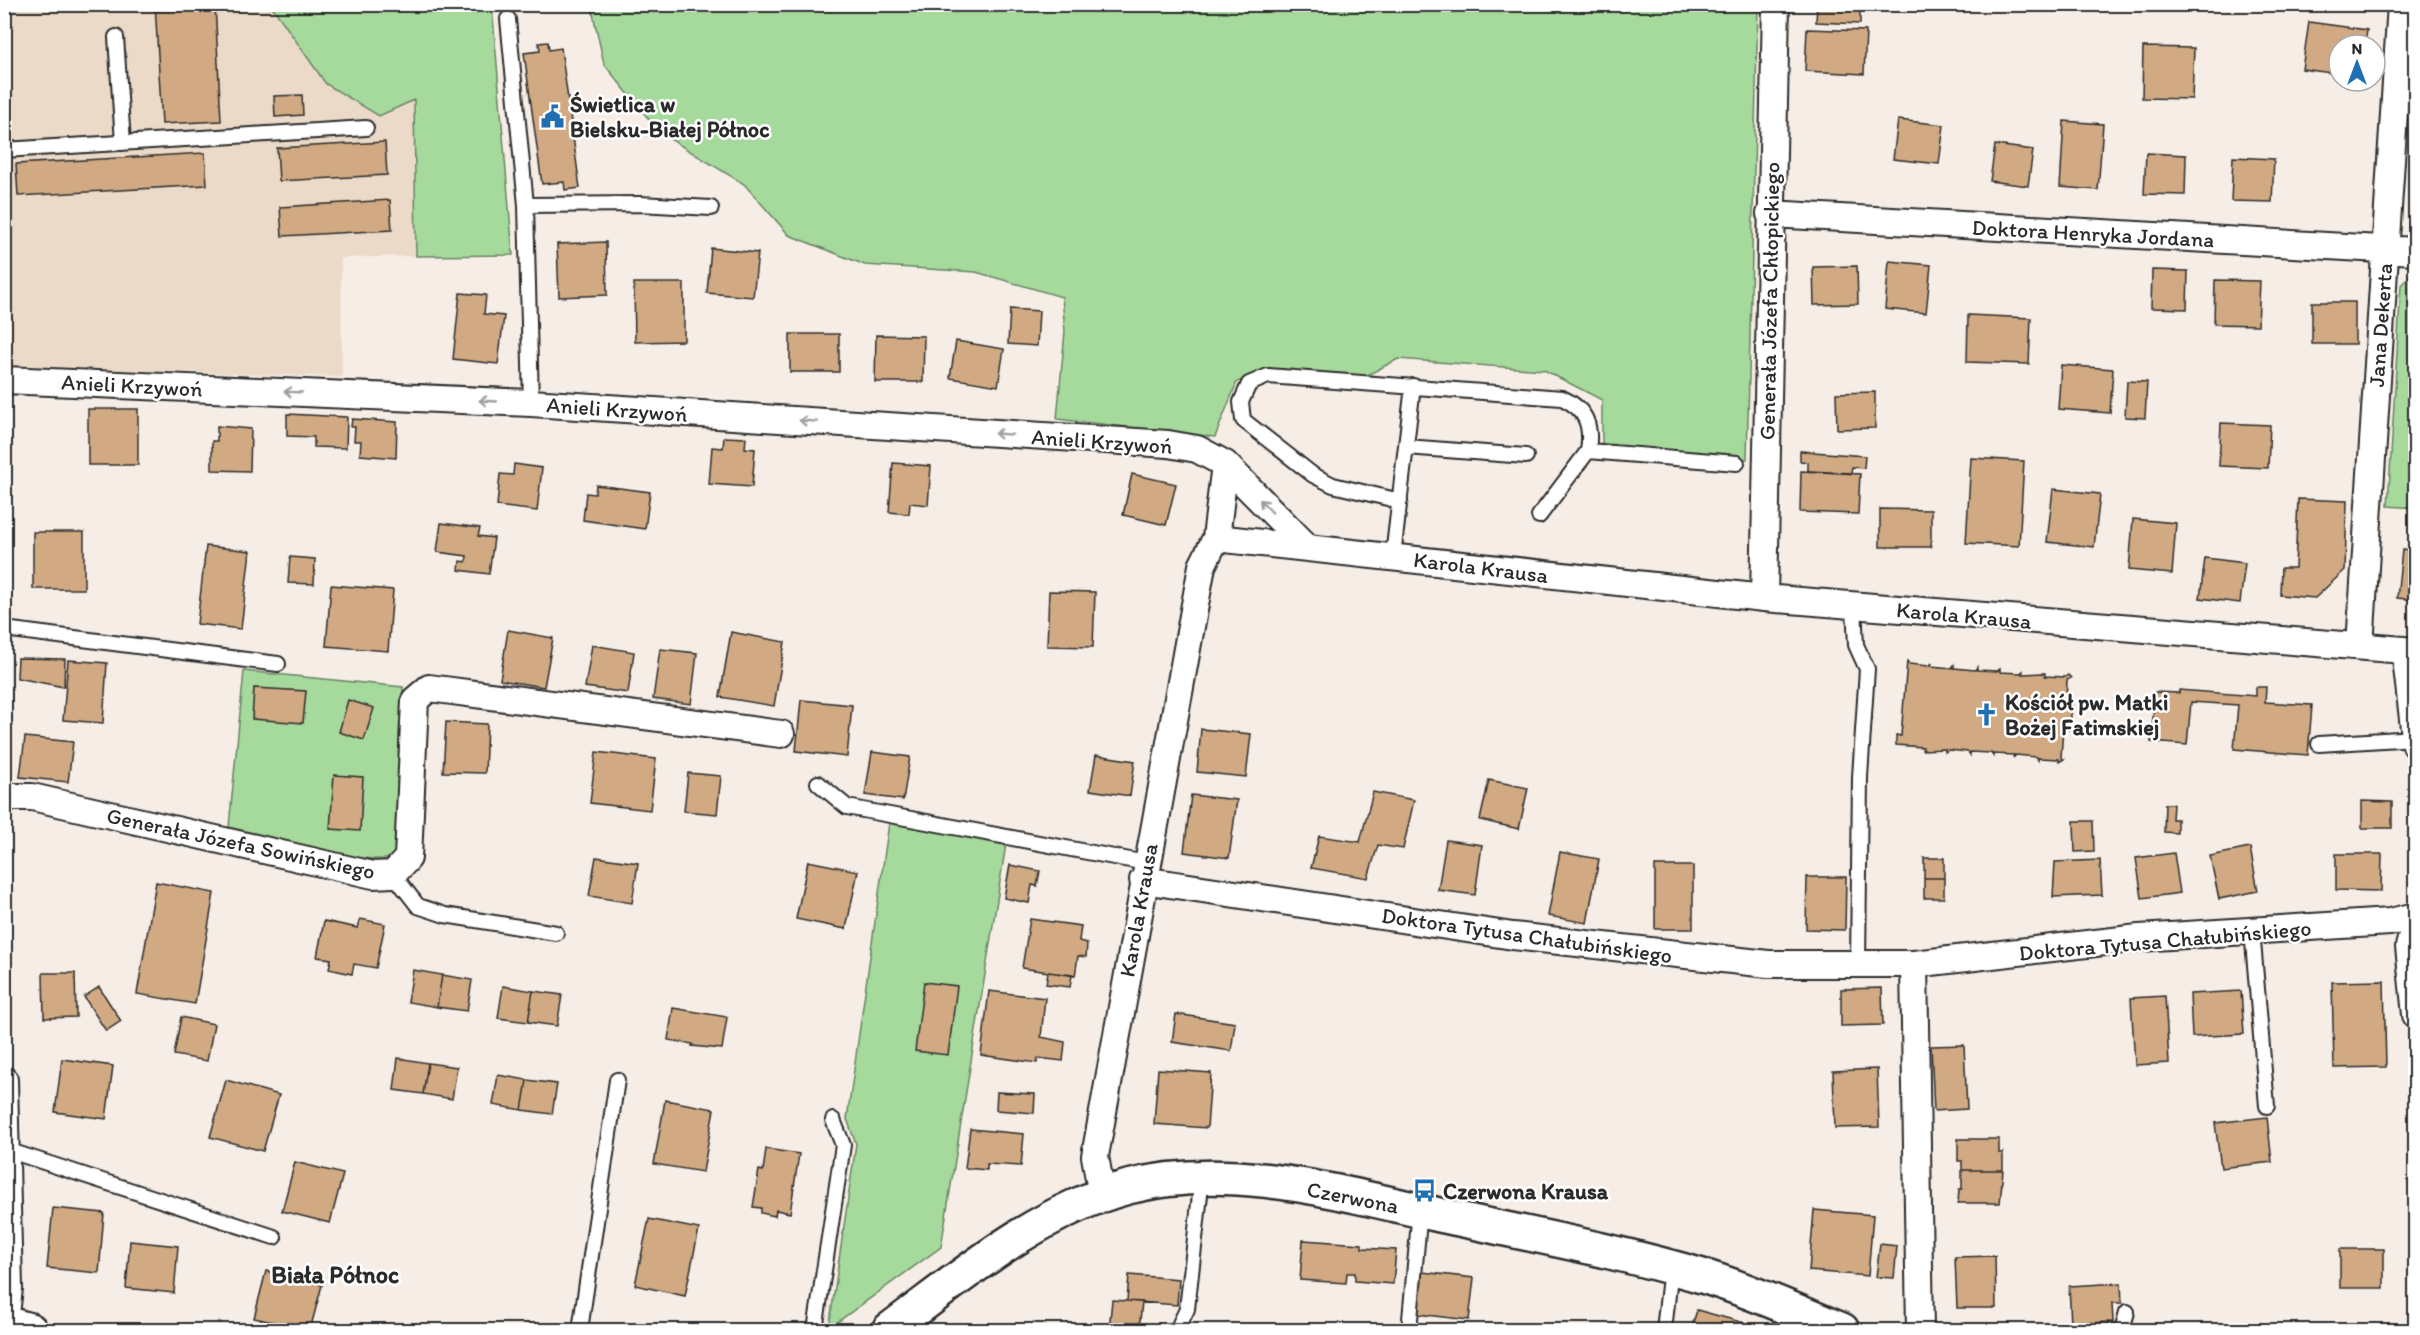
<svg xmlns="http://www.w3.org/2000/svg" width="2420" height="1335" font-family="Itim,sans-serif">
<rect width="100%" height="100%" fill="#f6eee6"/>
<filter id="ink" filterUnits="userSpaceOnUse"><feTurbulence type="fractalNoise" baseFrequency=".0167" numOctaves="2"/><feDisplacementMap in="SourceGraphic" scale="12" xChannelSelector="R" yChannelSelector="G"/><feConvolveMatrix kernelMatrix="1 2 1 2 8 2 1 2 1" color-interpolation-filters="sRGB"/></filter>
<g filter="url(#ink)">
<!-- built -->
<path fill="#ebdac8" d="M5,5H271L326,84L414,99L416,256L341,258L342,377L5,366Z"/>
<!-- green -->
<path fill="#a6da9c" stroke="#688264" stroke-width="1.5" d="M271,5H492L513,255L416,256L414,100L379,116L326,84Z
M504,5H1758L1747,459L1602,447V400L1544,370L1398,359L1358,380L1269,371L1237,382L1215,437L1057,419L1065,331L1062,297L976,272L865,265L789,235L744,184L660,133L604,64L592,9Z
M2415,270V508L2388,506L2401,285Z
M244,671L403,687L398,858C354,865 274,838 229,827Z
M889,823L1006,844L941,1247L829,1328L856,1144L847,1119Z"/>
<!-- building -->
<path fill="#d1aa83" stroke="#2b2b2b" stroke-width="1.5" d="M155,4H215L221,121L162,124Z
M1817,4H1860V24L1816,22Z
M2309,22L2367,30L2365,45H2339V74L2302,69Z
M1807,29L1866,31L1864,74L1805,71Z
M548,42L549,50L561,48L580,188L565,190L564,182L542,184L524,53L540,51L539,43Z
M2143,47L2194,48L2192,99L2142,98Z
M302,95L303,115L275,117L274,96Z
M1898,120L1944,125L1939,164L1893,159Z
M2064,121L2103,124L2098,190L2060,187Z
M385,142L387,175L279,181L277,148Z
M1995,145L2033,150L2028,186L1990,181Z
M205,153L207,185L18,196L16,164Z
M2146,153L2186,155L2185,195L2144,194Z
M2233,157L2274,159L2272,202L2231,201Z
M390,200L392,230L282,236L280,207Z
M606,242L607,295L559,297L557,244Z
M711,248L758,253L753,297L707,293Z
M1889,261L1931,265L1926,313L1885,309Z
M1857,266L1858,304L1814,305L1813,267Z
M2152,270L2188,271L2187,309L2151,308Z
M2215,280L2260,281L2258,325L2214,324Z
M634,283H684V341L635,342Z
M460,293L486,295L484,314L504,316L498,364L453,359Z
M2312,302H2355V344H2312Z
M1010,309L1039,311L1037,346L1008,344Z
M1968,315L2031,318L2029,364L1967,362Z
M790,334H839V372H790Z
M876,335L924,336L923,382H875Z
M956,341L1004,349L998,386L950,378Z
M2061,365L2113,369L2110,413L2058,409Z
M2127,381L2147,382L2145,418L2125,417Z
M1875,392V428L1837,429L1836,393Z
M88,409H138V465H88Z
M287,414L347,417L346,448L314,447V437L287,436Z
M352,419L397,422L396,458L360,455L361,441H354L355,427H351Z
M2221,423L2270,425L2268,468L2219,466Z
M217,426L251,429L250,471L212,470V441H217Z
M724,437L746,438L745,448L755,449L752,487L709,484L712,447L723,448Z
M1800,451L1865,456L1864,468L1852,467L1851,473L1808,471V462L1800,461Z
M1971,458L2024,461L2019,546L1966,543Z
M893,463L931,466L928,505L910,503L909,514L889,512Z
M514,464L542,468L537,511L497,506L500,474L513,475Z
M1801,471L1860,474L1858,514L1800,512Z
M1132,474L1176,484L1166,525L1123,515Z
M596,485L650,492L645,529L583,520L586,493L595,494Z
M2053,489L2100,494L2094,547L2047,542Z
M2298,499L2347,501L2345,570L2315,598L2280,595L2281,568H2295Z
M1880,509L1931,510V547H1880Z
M2133,519L2176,523L2172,574L2129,570Z
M441,523L480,528L478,536L494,538L489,574L459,570L460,561L466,562L467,556L437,552Z
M33,532H84V589H33Z
M206,546L250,551L241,629L197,624Z
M2402,550L2416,551V600L2397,598Z
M290,557L315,559L314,584L288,583Z
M2205,558L2245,563L2240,603L2200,598Z
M331,585L393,590L388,651L326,646Z
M1049,591L1095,592L1093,647L1047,646Z
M508,630L553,638L544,687L500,680Z
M731,632L785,642L774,706L720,697Z
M592,645L634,652L628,693L585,687Z
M660,649L697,653L691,704L653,699Z
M18,658L65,659L64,687L17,678Z
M68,660L107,663L103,723L63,720Z
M1907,661L1909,664L1929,666L1932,663L1931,666L1952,668L1954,665V668L1975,670L1977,667V670L1997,671L2000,669V672L2020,673L2023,671L2022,674L2045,673V676L2065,677L2068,675L2071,678L2067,680L2066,701H2072L2070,730L2063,729L2061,757L2064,759L2059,762V759L2038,758V760L2036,757L2016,755L2013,758L2014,755L1993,754V756L1991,753L1970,752V755L1968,752L1948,750L1945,752V749L1922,750L1923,747L1896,745V735L1901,736Z
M2256,687H2266L2265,702L2312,705L2308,755L2234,749L2238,705L2191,702L2187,745L2151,742L2155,692L2179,693V690L2256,696Z
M254,688L306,691L303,723L252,719Z
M348,700L374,708L364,740L339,732Z
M801,700L852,705L847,757L796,751Z
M446,722L487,724L485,773L443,772Z
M1201,729L1251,734L1246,777L1197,772Z
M25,737L73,742L68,782L20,777Z
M596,752L656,759L650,810L590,803Z
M872,752L910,757L903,800L865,795Z
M1096,755L1135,761L1130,796L1090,790Z
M688,773L721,776L717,814L684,811Z
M334,775L363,777L360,831L330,829Z
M1489,780L1528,788L1519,829L1480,820Z
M1373,792L1414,800L1403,849L1378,845L1368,878L1311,868L1319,836L1360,842Z
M1191,795L1237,800L1229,858L1184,852Z
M2362,801L2392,802V828H2362Z
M2165,804H2173L2172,819H2177V833L2164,832Z
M2074,821H2093L2094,851L2075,852Z
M1446,840L1482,845L1475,895L1438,890Z
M2250,848L2258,891L2219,899L2210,856Z
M1560,852L1599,859L1587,923L1548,916Z
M2174,853L2180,893L2142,898L2136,858Z
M2336,854H2382L2381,891L2336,890Z
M596,857L638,863L632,903L589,896Z
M1924,858H1944V878H1924Z
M2100,860L2102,895L2053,897L2055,862Z
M808,861L858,871L846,929L796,919Z
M1010,865L1040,871L1037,886L1032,885L1029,903L1004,898Z
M1655,866H1693V929H1655Z
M1807,877H1846L1845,930L1806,929Z
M1924,878H1944V898H1924Z
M156,882L214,893L195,1004L137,994Z
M360,919L385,924L376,968L354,964L352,974L329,969L331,959L317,957L324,921L358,928Z
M1030,919L1081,926L1079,941L1087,943L1086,957L1078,956L1075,976L1022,968Z
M413,970L442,975L437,1007L408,1002Z
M1048,972L1072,975L1070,987L1046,984Z
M43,973H75L76,1017L44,1018Z
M442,975L472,980L467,1011L437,1007Z
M2384,981L2386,1067L2334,1068L2332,982Z
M924,982L957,986L948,1055L915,1051Z
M503,986L533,991L528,1022L498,1018Z
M99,987L121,1021L106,1031L84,997Z
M1882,988L1883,1025L1841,1026V989Z
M533,991L562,995L557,1026L528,1022Z
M989,991L1045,998L1041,1037L1065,1042L1063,1061L1038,1058L1037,1063L981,1055Z
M2241,991L2244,1034L2192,1037L2190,994Z
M2165,996L2169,1063L2135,1065L2131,998Z
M673,1008L727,1017L722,1049L692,1046L693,1044L668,1040Z
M1176,1014L1235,1023L1231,1051L1172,1042Z
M181,1017L214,1024L207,1061L174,1055Z
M1964,1045L1967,1109L1934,1111L1931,1046Z
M398,1058L428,1063L423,1094L394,1090Z
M62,1059L113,1066L106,1119L55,1112Z
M428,1063L457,1067L452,1099L423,1094Z
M1158,1069L1211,1073L1207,1128L1154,1124Z
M1877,1069L1879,1127L1835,1128L1833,1071Z
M498,1075L527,1080L522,1110L493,1105Z
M226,1080L279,1095L263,1151L210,1137Z
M527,1080L557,1084L552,1114L522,1110Z
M997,1092L1035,1094L1034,1113L996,1110Z
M665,1100L714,1109L703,1172L654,1164Z
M2267,1117L2272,1162L2221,1168L2215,1123Z
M970,1129L1024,1134L1021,1166L987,1164V1170L965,1168Z
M1958,1139H1999V1153H2003V1170H1962V1161H1958Z
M766,1149L799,1154L790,1213L776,1210L775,1216L761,1213V1208L753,1207L759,1170L763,1171Z
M295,1162L343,1174L330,1223L282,1211Z
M1962,1170H2003L2000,1203H1958L1959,1189H1962Z
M53,1208L104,1213L99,1273L47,1268Z
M1814,1210L1873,1215L1868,1276L1809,1271Z
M649,1219L699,1229L685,1296L635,1285Z
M1303,1240L1362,1244V1248L1396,1250L1393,1284L1355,1281V1273H1347L1346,1283L1300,1280Z
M130,1241L178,1246L174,1293L126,1288Z
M1880,1244L1897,1246L1894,1278L1876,1277Z
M2340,1249H2384V1288H2340Z
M1995,1256L1996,1308H1957L1955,1257Z
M266,1271L322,1285L310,1330L254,1318Z
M1422,1272L1474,1278L1469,1320L1417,1314Z
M1129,1275L1179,1279L1177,1305L1127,1301Z
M2121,1283L2122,1303H2112L2113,1322L2071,1324L2069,1286Z
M1112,1300L1142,1302L1139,1330H1109Z
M1697,1310L1763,1328V1330H1691Z
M1292,1324L1351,1327V1330H1291Z"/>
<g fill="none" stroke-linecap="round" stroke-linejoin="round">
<defs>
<path id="lane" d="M508,19L526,205L531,403
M116,37L123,143
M4,150L366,128
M526,205L640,204L711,208
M1406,447L1526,456
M1588,451L1737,463
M1400,501L1333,485L1313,475L1243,420L1241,402L1249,384L1268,376L1562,398C1586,409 1592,425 1588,451L1539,516
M1393,556L1413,386
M1854,606L1856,645L1867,669L1860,777L1858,964
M4,629L278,664
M2319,744L2415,738
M818,783L847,807L1146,863
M393,874L418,906L445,915L556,933
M2252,930L2267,1106
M7,1150L274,1237
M580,1330L617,1080
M815,1330L843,1145L833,1120
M1177,1330L1187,1309L1202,1177
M1409,1330L1420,1210
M1664,1330L1671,1268
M2122,1330L2127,1312"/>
<path id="street" d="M1770,214L2416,251
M4,380L531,403L1168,444L1197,449L1225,464L1307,547
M1216,538L1225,464
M1764,598L1776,4
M2360,646L2401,4
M2405,650L2416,745
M4,797H32L373,875L393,874L408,858L415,700L429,688L781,734
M1143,880L1513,936L1768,964H1914L2139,938L2390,922L2416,916
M2416,918L2409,947L2416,1015
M1914,964L1920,1330
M4,1080L9,1288L5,1323
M1102,1196L1095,1156L1202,566L1216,538L1764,598L2416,651"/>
<path id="secondary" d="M4,1323L30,1330
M889,1330C962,1276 1038,1211 1128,1187C1228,1161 1337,1192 1435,1214C1527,1234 1619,1251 1709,1278C1754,1292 1798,1312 1842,1330"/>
</defs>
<!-- lane casing -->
<use href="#lane" stroke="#2b2b2b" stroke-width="18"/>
<!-- street casing -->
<use href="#street" stroke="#2b2b2b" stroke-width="30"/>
<!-- secondary casing -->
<use href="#secondary" stroke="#2b2b2b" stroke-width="38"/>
<!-- lane -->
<use href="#lane" stroke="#fff" stroke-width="14"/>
<!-- street -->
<use href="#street" stroke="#fff" stroke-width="26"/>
<!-- secondary -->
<use href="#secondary" stroke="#fff" stroke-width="33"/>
</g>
<!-- one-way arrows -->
<defs><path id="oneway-shaft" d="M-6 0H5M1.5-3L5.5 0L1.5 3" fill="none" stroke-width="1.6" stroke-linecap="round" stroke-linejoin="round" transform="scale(1.5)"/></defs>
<g stroke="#a0a0a0">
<use href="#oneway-shaft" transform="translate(293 392) rotate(-177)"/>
<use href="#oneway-shaft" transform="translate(488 401) rotate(-177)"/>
<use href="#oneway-shaft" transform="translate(808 421) rotate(-176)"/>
<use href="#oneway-shaft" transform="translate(1003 434) rotate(-176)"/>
<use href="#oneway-shaft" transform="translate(1266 506) rotate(-134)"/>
</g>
</g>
<!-- icons -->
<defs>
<symbol id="civic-bare" viewBox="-9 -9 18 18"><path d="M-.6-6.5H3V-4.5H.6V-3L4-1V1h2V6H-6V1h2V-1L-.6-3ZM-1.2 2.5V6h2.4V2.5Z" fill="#1f6fb2" stroke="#fff" stroke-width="2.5" paint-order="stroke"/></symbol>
<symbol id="church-bare" viewBox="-9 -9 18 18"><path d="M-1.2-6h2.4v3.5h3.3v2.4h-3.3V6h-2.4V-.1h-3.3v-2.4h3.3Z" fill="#1f6fb2" stroke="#fff" stroke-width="2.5" paint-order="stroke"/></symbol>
<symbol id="bus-bare" viewBox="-9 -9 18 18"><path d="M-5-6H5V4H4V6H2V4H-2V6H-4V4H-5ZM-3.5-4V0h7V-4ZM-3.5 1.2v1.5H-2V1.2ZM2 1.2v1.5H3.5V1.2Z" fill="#1f6fb2" stroke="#fff" stroke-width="2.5" paint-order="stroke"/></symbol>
</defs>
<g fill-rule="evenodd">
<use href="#civic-bare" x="536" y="100" width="33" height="33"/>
<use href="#church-bare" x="1970" y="698" width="33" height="33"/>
<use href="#bus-bare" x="1408" y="1174" width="33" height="33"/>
</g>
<g text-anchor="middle" stroke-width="5" stroke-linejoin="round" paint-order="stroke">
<!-- poi labels -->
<g font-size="22" font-weight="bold" fill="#2b2b2b" stroke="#fff" text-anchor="start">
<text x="570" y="112">Świetlica w<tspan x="570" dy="25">Bielsku-Białej Północ</tspan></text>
<text x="2005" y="710">Kościół pw. Matki<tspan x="2005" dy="25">Bożej Fatimskiej</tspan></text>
<text x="1443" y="1199">Czerwona Krausa</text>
</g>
<!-- street labels -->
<g font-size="22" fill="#2b2b2b" stroke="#fff">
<text transform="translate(2093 233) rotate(3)" y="8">Doktora Henryka Jordana</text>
<text transform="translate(1769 301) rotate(-89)" y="8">Generała Józefa Chłopickiego</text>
<text transform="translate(2380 325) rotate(-86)" y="8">Jana Dekerta</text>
<text transform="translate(132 385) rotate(3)" y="8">Anieli Krzywoń</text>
<text transform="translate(617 409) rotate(4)" y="8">Anieli Krzywoń</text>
<text transform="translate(1102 441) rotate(4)" y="8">Anieli Krzywoń</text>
<text transform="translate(1481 567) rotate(7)" y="8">Karola Krausa</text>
<text transform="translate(1964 615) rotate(5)" y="8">Karola Krausa</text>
<text transform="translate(241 843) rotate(12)" y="8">Generała Józefa Sowińskiego</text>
<text transform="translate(1138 910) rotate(-80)" y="8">Karola Krausa</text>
<text transform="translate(1527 935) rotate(8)" y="8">Doktora Tytusa Chałubińskiego</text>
<text transform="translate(2165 940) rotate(-5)" y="8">Doktora Tytusa Chałubińskiego</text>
<text transform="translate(1353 1197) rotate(11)" y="8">Czerwona</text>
</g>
<!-- neighbourhood labels -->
<g font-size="24" font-weight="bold" fill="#2b2b2b" stroke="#fff">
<text x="335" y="1283">Biała Północ</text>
</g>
</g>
<!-- margin -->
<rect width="2420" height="1335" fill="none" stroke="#fff" stroke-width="24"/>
<rect x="12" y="12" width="2396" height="1311" fill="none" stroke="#2b2b2b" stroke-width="2" filter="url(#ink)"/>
<!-- north arrow -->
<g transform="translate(2357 63)"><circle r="28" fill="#ffffff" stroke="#aaaaaa" stroke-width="1.5"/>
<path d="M0-4.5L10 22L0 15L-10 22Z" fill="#1f6fb2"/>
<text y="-9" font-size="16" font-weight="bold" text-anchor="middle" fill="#2b2b2b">N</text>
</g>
</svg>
